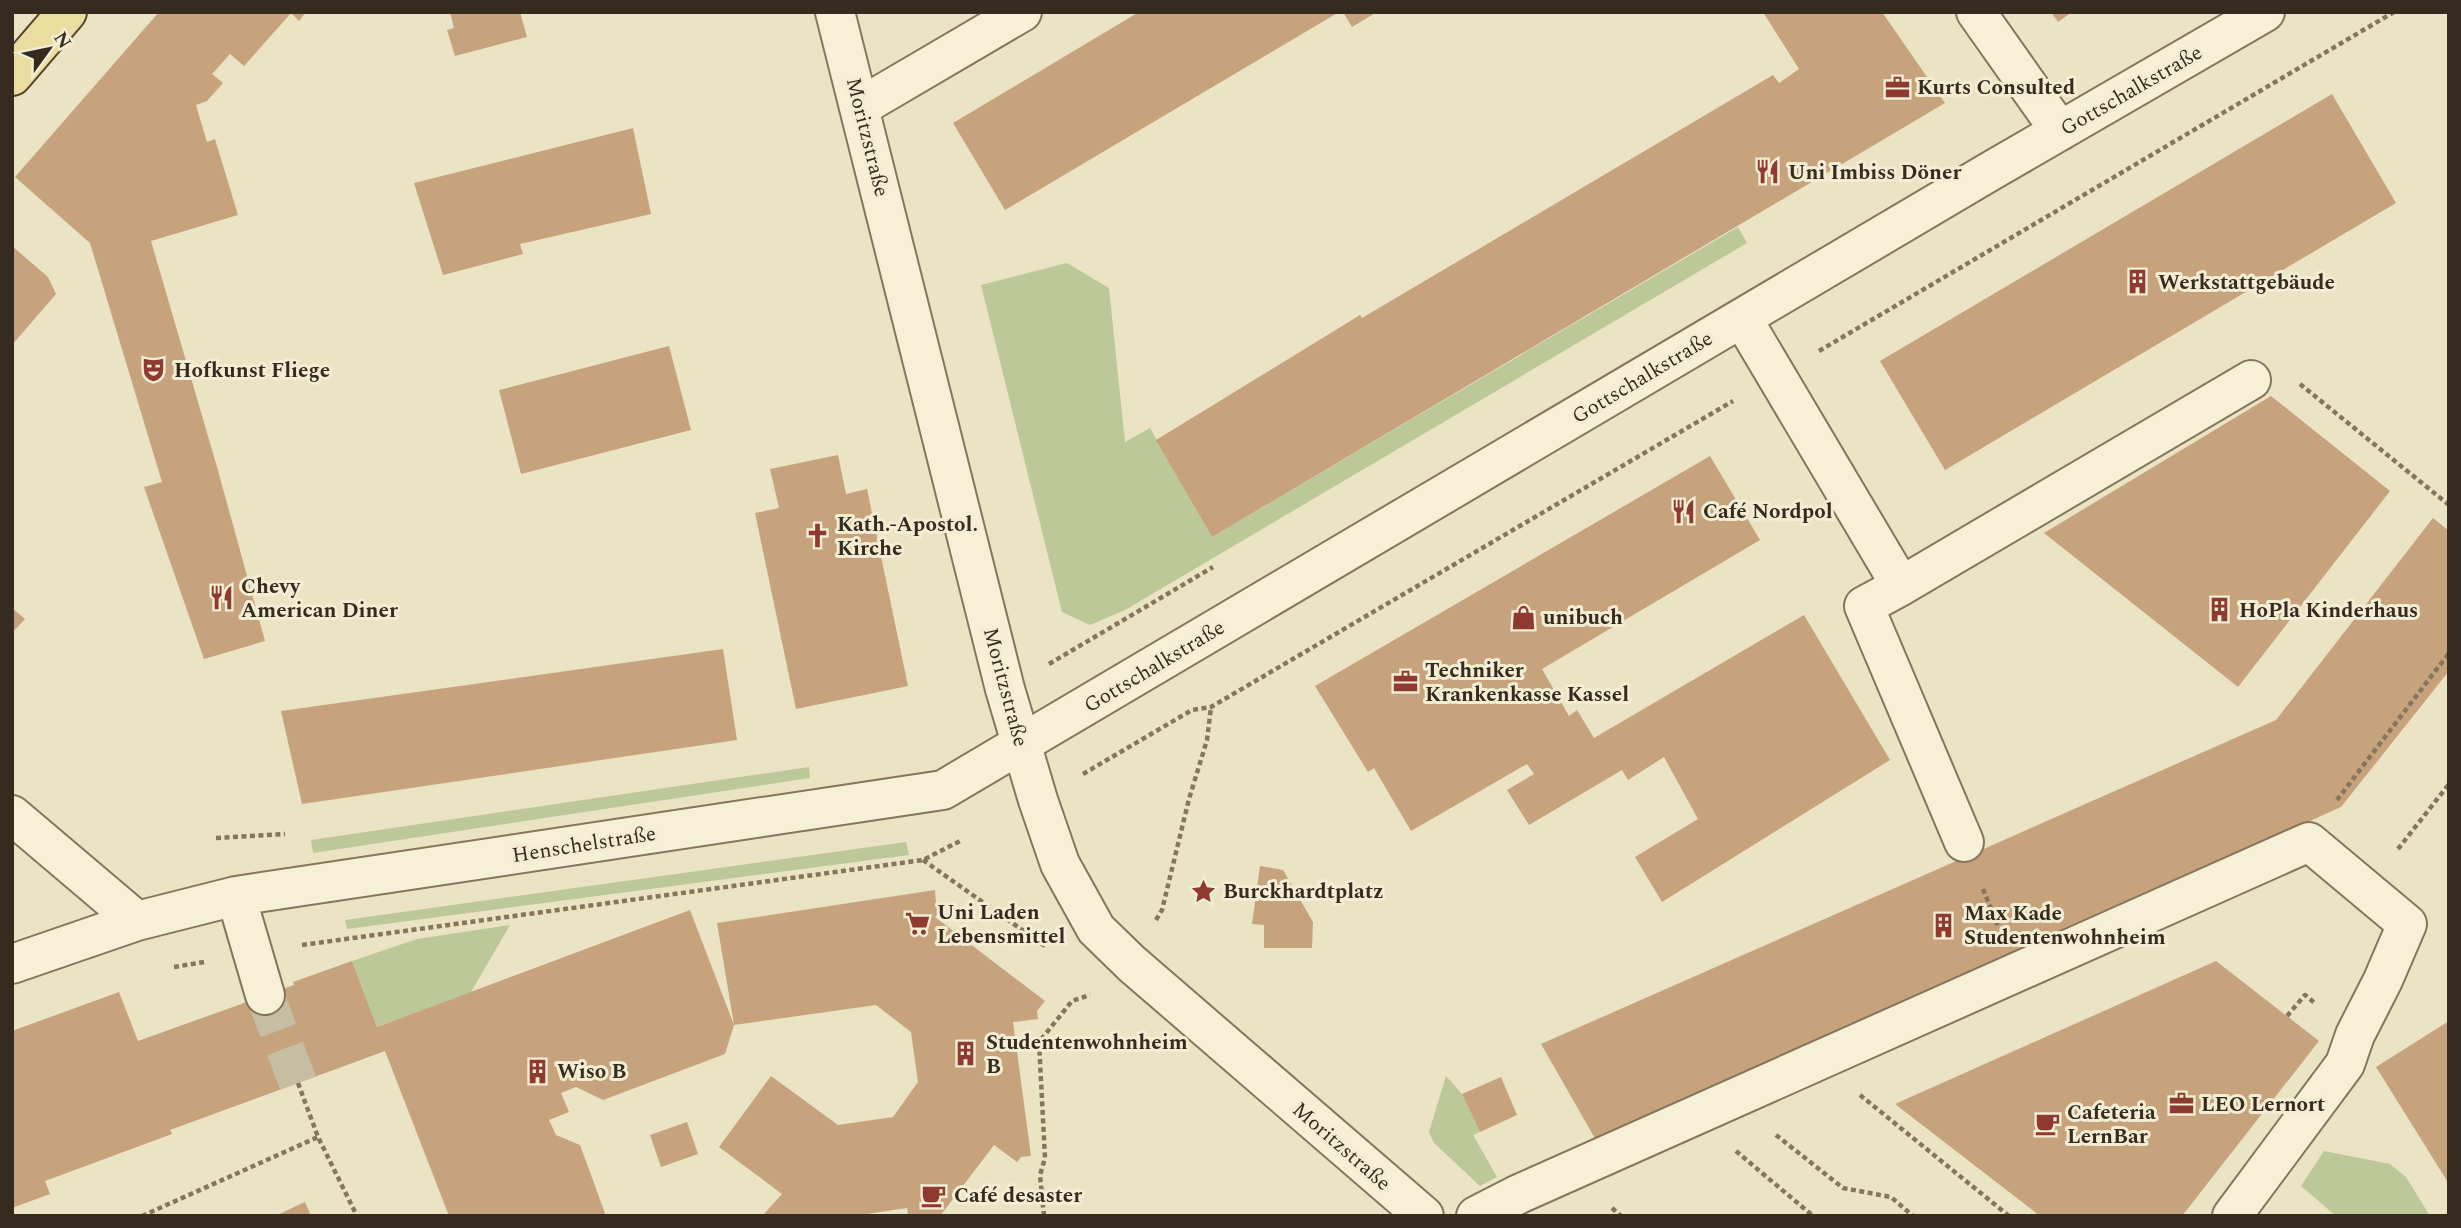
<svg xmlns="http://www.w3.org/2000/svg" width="2461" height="1228" font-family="Spectral,serif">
<rect width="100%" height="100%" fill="#eae3c4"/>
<!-- green -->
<path fill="#bdc899" d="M1738,227L1747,243L1125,610L1090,625L1062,612L981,285L1067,263L1109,288L1125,442L1150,428L1212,537Z
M809,767L810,778L313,853L311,840Z
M906,842L909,855L347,929L345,920Z
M510,925L471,992L377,1027L352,961L417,939Z
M1446,1076L1462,1094L1480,1132L1473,1135L1497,1177L1480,1186L1434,1143L1429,1132Z
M2324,1151L2390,1164L2406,1177L2430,1216H2336L2301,1186Z"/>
<!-- building -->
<path fill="#c6a37d" d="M159,12H306L299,21L291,13L244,66L230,54L212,74L223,83L207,101L196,105L207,142L215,139L238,215L151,241L217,467L265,641L204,659L144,487L162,482L90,243L15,177Z
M450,12H520L527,37L455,56L447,30L454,28Z
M1139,12H1339L1005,210L953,123Z
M1343,12H1377L1352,27Z
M1763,12H1882L1945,103L1212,537L1156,440L1360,315L1362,318L1773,75L1779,83L1799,69Z
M2051,12H2072L2058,22Z
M2332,94L2396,203L1945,470L1880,361Z
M633,128L651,214L520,244L523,254L443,275L414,183Z
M12,246L48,277L56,294L12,345Z
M669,346L691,430L521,474L499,390Z
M2271,396L2390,491L2238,687L2044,533Z
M838,455L846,494L867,489L908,686L796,709L755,513L779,508L770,469Z
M1710,456L1760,540L1542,669L1569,716L1577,710L1594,738L1804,615L1890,760L1662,902L1635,857L1698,819L1664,757L1628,780L1622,770L1529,825L1507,790L1534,774L1527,764L1411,831L1374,768L1368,772L1315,686Z
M2433,518L2449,531V671L2341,807L1597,1142L1541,1044L2276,720Z
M12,608L25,619L12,633Z
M723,649L737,740L302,804L281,711Z
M1260,866L1283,870L1313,922L1312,948H1264V925L1252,924Z
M935,890L936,902L944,907L935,917L1045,1001L1037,1011L1038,1019L1013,1022L1031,1156L1021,1157L1017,1162L994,1145L940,1216H908L907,1208L854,1216H766L764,1214L782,1194L719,1147L771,1076L838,1125L893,1117L918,1082L911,1032L876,1005L734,1025L717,923Z
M690,910L734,1025L725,1054L603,1100L576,1087L561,1093L569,1112L549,1120L556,1135L580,1145L606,1216H449L385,1051L170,1130L172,1134L45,1181L50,1194L12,1208V1031L119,992L138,1041L294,985L293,982L352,961L377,1027Z
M2216,961L2319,1041L2182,1216H2040L1895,1104Z
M2449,1021V1184L2376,1067Z
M1501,1077L1517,1115L1480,1132L1462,1094Z
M687,1122L698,1154L661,1167L650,1135Z
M305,1202L311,1216H275Z"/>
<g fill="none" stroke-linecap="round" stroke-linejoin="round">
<!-- minor-tunnel -->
<path stroke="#c6bea3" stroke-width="38" stroke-dasharray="38 19" stroke-linecap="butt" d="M265,995L298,1083"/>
<defs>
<path id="minor" d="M835,12L1005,689L1038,800L1060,864L1096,929L1132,964L1424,1216
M1976,12L2060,131
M860,107L1022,12
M1742,318L1901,586L1864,606L1964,842
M1901,586L2251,380
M12,815L137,921
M236,896L265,995
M12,964L137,921L236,896L943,790L1989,172L2265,12
M1476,1216L1519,1194L2309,842L2407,924L2383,980L2355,1035L2345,1064L2232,1216"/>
<path id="major" d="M12,76L67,12"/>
</defs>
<!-- minor casing -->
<use href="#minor" stroke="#84755c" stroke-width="42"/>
<!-- major casing -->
<use href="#major" stroke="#524330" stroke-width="42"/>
<!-- path -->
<path stroke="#84755c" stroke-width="4.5" stroke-dasharray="5 3.5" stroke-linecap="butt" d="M1819,351L2394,12
M2300,384L2449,505
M1049,664L1213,567
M1083,774L1192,710L1211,707L1733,401
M2337,800L2449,653
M216,838L285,834
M2398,849L2449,784
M923,860L1045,946
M1983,889L1998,926
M1156,920L1162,910L1189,799L1207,740L1211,707
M302,945L923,860L962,840
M174,967L204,962
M2287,1016L2305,995L2316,1004
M298,1083L318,1137L357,1216
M1860,1095L2009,1216
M1776,1135L1843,1188L1891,1197L1913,1216
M1736,1151L1813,1216
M1612,1208L1621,1216
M142,1216L318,1137
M1044,1216L1040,1175L1045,1158L1039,1042L1072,1001L1090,995"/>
<!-- minor -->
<use href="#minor" stroke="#f6f0d7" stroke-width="38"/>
<!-- major -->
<use href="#major" stroke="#ebdc9f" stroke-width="38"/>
<!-- tram -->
<path stroke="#352c1f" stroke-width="2" d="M12,13L13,12"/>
</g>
<!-- icons -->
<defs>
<symbol id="office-bare" viewBox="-9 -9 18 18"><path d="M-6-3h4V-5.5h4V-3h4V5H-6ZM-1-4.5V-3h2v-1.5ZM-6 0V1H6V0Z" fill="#8e3a31" stroke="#f2edd3" stroke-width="2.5" paint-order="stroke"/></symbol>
<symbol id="restaurant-bare" viewBox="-9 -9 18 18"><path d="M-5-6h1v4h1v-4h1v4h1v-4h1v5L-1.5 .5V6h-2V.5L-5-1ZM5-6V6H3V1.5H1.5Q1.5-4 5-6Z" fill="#8e3a31" stroke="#f2edd3" stroke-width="2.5" paint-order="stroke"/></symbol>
<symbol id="building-bare" viewBox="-9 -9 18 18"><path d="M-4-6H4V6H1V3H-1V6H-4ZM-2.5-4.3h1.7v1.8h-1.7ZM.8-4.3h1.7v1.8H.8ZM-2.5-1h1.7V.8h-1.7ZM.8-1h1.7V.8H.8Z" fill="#8e3a31" stroke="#f2edd3" stroke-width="2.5" paint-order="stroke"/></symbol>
<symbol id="theatre-bare" viewBox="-9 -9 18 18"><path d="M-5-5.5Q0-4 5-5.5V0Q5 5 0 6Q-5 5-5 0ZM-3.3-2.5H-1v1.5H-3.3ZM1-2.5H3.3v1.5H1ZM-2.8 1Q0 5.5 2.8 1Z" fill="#8e3a31" stroke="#f2edd3" stroke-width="2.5" paint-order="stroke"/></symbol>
<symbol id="church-bare" viewBox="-9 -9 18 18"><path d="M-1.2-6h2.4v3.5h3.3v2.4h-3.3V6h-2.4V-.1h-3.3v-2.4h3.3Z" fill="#8e3a31" stroke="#f2edd3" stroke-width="2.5" paint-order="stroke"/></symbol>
<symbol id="shop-bare" viewBox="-9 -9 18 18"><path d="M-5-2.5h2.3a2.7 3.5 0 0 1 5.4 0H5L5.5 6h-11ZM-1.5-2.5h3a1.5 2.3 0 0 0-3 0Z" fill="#8e3a31" stroke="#f2edd3" stroke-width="2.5" paint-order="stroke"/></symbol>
<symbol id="sight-bare" viewBox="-9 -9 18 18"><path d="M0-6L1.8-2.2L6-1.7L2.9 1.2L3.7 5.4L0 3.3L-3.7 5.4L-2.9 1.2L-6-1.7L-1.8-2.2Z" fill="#8e3a31" stroke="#f2edd3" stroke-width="2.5" paint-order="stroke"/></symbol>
<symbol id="supermarket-bare" viewBox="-9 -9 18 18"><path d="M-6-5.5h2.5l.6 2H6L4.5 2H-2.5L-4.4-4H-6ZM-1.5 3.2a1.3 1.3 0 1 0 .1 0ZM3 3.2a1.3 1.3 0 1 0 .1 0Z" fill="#8e3a31" stroke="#f2edd3" stroke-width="2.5" paint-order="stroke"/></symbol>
<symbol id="cafe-bare" viewBox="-9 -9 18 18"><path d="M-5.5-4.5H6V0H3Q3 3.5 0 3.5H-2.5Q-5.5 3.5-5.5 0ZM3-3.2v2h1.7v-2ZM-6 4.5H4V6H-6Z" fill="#8e3a31" stroke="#f2edd3" stroke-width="2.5" paint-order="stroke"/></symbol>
</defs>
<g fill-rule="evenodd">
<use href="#office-bare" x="1880" y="70" width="35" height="35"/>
<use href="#restaurant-bare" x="1750" y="154" width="35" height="35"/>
<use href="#building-bare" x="2120" y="264" width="35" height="35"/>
<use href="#theatre-bare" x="136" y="352" width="35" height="35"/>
<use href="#restaurant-bare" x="1666" y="494" width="35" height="35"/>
<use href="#church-bare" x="800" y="518" width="35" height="35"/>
<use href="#restaurant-bare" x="204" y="580" width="35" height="35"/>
<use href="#building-bare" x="2202" y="592" width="35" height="35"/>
<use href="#shop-bare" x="1506" y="600" width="35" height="35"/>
<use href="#office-bare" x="1388" y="664" width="35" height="35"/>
<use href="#sight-bare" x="1186" y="874" width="35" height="35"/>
<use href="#supermarket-bare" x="900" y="906" width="35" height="35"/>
<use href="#building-bare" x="1926" y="908" width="35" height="35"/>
<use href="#building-bare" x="948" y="1036" width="35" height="35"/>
<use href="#building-bare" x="520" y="1054" width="35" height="35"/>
<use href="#office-bare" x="2164" y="1086" width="35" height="35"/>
<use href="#cafe-bare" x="2030" y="1106" width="35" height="35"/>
<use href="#cafe-bare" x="916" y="1178" width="35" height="35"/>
</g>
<g text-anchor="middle" stroke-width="6" stroke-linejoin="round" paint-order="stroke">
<!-- poi labels -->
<g font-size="21" font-weight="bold" fill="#352c1f" stroke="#f2edd3" text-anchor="start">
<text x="1917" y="94">Kurts Consulted</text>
<text x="1788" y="179">Uni Imbiss Döner</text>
<text x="2158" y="289">Werkstattgebäude</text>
<text x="174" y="377">Hofkunst Fliege</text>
<text x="1703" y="518">Café Nordpol</text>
<text x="837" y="531">Kath.-Apostol.<tspan x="837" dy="24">Kirche</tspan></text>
<text x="241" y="593">Chevy<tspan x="241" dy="24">American Diner</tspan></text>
<text x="2239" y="617">HoPla Kinderhaus</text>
<text x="1543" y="624">unibuch</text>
<text x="1425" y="677">Techniker<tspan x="1425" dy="24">Krankenkasse Kassel</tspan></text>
<text x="1223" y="898">Burckhardtplatz</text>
<text x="937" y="919">Uni Laden<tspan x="937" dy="24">Lebensmittel</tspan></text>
<text x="1964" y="920">Max Kade<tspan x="1964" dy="24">Studentenwohnheim</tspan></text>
<text x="986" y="1049">Studentenwohnheim<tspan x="986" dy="24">B</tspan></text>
<text x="557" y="1078">Wiso B</text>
<text x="2201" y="1111">LEO Lernort</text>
<text x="2067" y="1119">Cafeteria<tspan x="2067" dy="24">LernBar</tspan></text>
<text x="954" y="1202">Café desaster</text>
</g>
<!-- street labels -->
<g font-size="21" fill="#352c1f" stroke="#f2edd3">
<text transform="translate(2131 90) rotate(-30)" y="7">Gottschalkstraße</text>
<text transform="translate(868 137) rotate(76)" y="7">Moritzstraße</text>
<text transform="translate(1642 377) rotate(-31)" y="7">Gottschalkstraße</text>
<text transform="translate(1154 666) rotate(-31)" y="7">Gottschalkstraße</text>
<text transform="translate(1006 687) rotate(75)" y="7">Moritzstraße</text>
<text transform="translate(584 844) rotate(-9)" y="7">Henschelstraße</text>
<text transform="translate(1342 1146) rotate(41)" y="7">Moritzstraße</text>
</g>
</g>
<!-- border -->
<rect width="2461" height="1228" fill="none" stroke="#352c1f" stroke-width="28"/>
<!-- north arrow -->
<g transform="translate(49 49) rotate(57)" stroke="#f2edd3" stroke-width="5" paint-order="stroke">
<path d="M0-5L12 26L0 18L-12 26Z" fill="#352c1f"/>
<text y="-10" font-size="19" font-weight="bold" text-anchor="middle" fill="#352c1f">N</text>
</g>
</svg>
